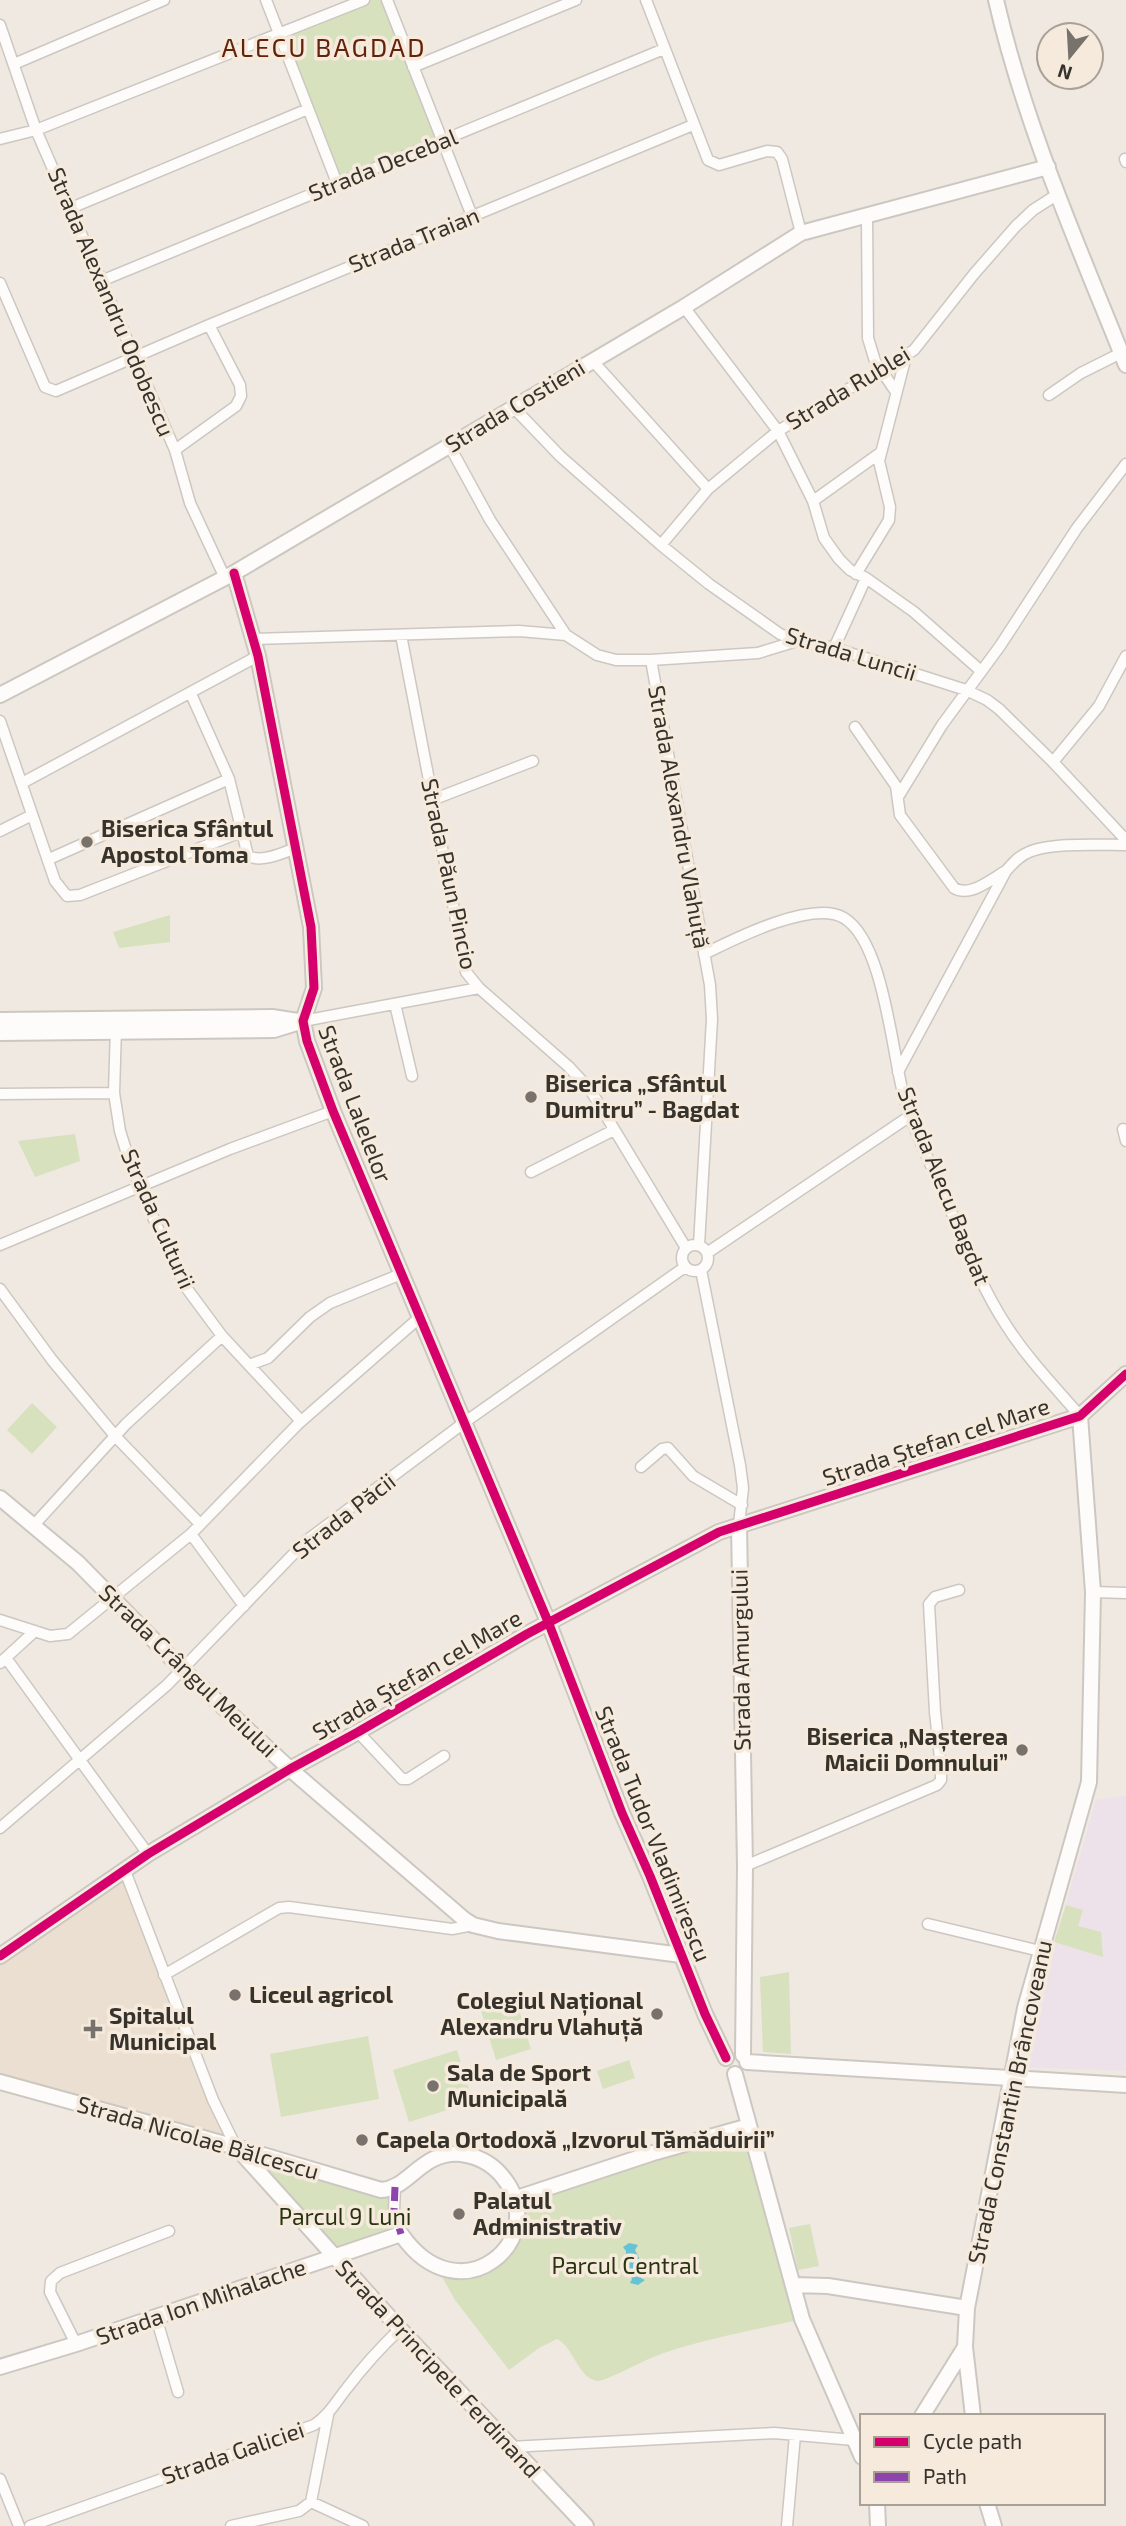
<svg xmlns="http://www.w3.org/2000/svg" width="1126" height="2526" font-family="'Exo 2',sans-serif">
<rect width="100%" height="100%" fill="#efe9e2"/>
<!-- commercial -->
<path fill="#ede2e9" d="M1126,1796V2071L1019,2067L1096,1800Z"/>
<!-- built -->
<path fill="#eadfd0" d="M125,1871L236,2147L0,2082V1950Z"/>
<!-- green -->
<path fill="#d8e1be" d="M364,0H387L439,140L338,181L279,35Z
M170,915V942L119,948L113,932Z
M75,1134L80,1161L35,1177L18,1141Z
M32,1403L57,1427L32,1454L7,1430Z
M1066,1905L1083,1910L1078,1926L1101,1932L1103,1957L1054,1942Z
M789,1972L791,2054L763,2052L760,1977Z
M514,1993L531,2049L496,2060L479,2004Z
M368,2036L379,2099L281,2117L270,2054Z
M457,2050L473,2102L409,2122L393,2070Z
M629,2060L635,2078L603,2089L597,2071Z
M744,2139L802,2319C753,2331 699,2339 651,2358C641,2362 604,2382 597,2381C577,2377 574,2347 557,2339L539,2348L509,2370L455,2300L436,2266L455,2272L506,2247L514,2199L554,2184Z
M271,2159L389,2190L401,2234L334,2257L266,2181Z
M810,2224L819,2266L798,2270L789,2228Z"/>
<!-- water -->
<path fill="#66c3d5" d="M629,2243L638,2245L635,2250L642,2264L641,2278L645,2280L638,2285L630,2283L632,2279L625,2266L626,2251L623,2247Z"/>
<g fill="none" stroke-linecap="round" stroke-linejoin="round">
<defs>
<path id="street" d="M266,0L337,183
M387,0L472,216
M646,0L708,160L719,165L767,151L777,152L782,159L801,233
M0,25L36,130L175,450L190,503L225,578
M14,64L164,0
M413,67L576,0
M0,139L36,130L364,0
M1125,159L1126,162
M71,208L308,109
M867,216L868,338L875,361L896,392
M101,281L664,49
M0,283L45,387L56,391L209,325L693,125
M684,307L778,431L813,501L824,538L839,559L850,570L866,578L914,612L981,671
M592,360L708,489
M1049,395L1081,373L1121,353
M513,407L560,456L661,545L709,584L780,634L797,641L834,648L966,690L987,700L999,709L1053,762L1126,840
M449,445L490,520L566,635L597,655L616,660H651L710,985L712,1019L699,1245
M175,450L236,406L241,396L240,385L209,325
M813,501L880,453
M661,545L708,489L778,431L914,350L974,274L1016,226L1033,210L1058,194
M856,574L889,520L890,507L879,461L906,356
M401,635L466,972L479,988L569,1067L591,1091L686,1248
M254,639L519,631L566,635
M834,648L866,578
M651,660L758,653L797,641
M191,694L229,779L248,856C262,863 282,853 296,848
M0,721L55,881L67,896L80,895L241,832
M855,727L896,786L900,815L954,888C970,898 991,879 1006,871
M1053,762L1099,706L1126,656
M22,783L258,656
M898,797L942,725L1000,646L1077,528L1126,464
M432,800L533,761
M0,831L32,815
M49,859L229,779
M704,954C734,939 813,899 844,918C884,942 892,1054 904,1097C913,1129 929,1160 942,1190C962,1236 979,1284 1006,1325C1027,1358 1055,1387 1080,1416
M395,1004L412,1076
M303,1021L479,988
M116,1027L114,1093L120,1131L129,1160L169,1255L185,1286L222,1336L301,1421
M898,1072L1006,871C1012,864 1018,857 1027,853C1049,842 1100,845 1126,845
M0,1094L114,1093
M1123,1129L1126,1141
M531,1172L614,1130
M682 1258a13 13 0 1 1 26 0a13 13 0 1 1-26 0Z
M0,1245L230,1149L333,1111
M707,1253L910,1116
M701,1270L740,1465L743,1488L739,1525
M0,1289L52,1360L116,1437L200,1524
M249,1365L268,1358L310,1317L330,1303L401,1274
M641,1467L662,1449L668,1448L693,1476L742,1505
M34,1525L126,1424L222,1336
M191,1534L244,1606
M1093,1592L1126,1593
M0,1620L50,1636L68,1634L191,1534L298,1424L419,1318
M6,1658L148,1854
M0,1663L35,1631
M358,1732L402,1779H408L444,1756
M0,1828L167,1685L306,1541L465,1422L685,1267
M745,1866L937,1785L941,1780V1768L935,1712L929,1604L935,1597L959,1590
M125,1871L213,2100L236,2147
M928,1924L1040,1951
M164,1975L279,1908L289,1907L452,1929L473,1925
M395,2187L394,2211L401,2234
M156,2317L178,2392
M76,2344L50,2292L51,2281L60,2273L169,2231
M510,2447L774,2433L854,2440
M0,2479L19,2526
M311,2502L328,2415
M30,2526L314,2425C330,2414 335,2403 347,2388C363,2367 381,2347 400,2329
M231,2526L299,2511L311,2502L363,2526
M787,2526L795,2435"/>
<path id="secondary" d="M996,0C1025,126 1078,245 1126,365
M234,573L258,656L311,927L314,988L303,1021L307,1041L333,1111L549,1624L622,1813L650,1876L705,2014L726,2058
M0,695L234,573L684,307L801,233L1048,167
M0,1020L272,1017L298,1021
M0,1033L274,1030L303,1021
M0,1498L78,1563L183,1670L290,1769L465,1920L473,1925L498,1931L681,1955
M739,1525L745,1866L743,2055
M0,1956L148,1854L290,1769L358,1732L527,1634L719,1532L1080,1416L1126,1374
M747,2062L1126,2085
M735,2074L802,2319L862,2457
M0,2082L236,2147L381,2190C411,2188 420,2151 461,2154C477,2156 492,2164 502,2176C554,2238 460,2320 401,2234L76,2344L0,2367
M237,2148L400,2329L586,2526
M514,2199L653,2153L749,2126
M793,2285L828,2286L967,2308
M922,2416L965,2347
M973,2416L965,2347L967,2308L1025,2008L1089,1782L1093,1592L1080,1416
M877,2503L878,2526
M987,2503L994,2526"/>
</defs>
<!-- street casing -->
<use href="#street" stroke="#ccc7c1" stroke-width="13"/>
<!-- secondary casing -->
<use href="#secondary" stroke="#ccc7c1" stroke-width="18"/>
<!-- street -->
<use href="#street" stroke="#fdfcfb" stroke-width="10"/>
<!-- secondary -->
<use href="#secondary" stroke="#fdfcfb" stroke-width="14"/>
<!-- quiet -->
<path stroke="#8e44ad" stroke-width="7" stroke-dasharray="14 7" stroke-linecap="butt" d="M395,2187L394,2211L401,2234"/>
<defs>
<path id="cycleway" d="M234,573L258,656L311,927L314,988L303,1021L307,1041L333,1111L549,1624L622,1813L650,1876L705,2014L726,2058
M0,1956L148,1854L290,1769L358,1732L527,1634L719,1532L1080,1416L1126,1374"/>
</defs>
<!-- cycleway casing -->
<use href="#cycleway" stroke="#f5eadc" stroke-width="13"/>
<!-- cycleway -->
<use href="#cycleway" stroke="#d6006c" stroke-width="9"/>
</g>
<!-- markers -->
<g fill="#77726c" stroke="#f5eadc" stroke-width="2.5">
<circle cx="87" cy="842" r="7"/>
<circle cx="531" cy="1097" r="7"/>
<circle cx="1022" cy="1750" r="7"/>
<circle cx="235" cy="1995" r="7"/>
<circle cx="657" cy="2014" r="7"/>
<path d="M89.5 2018.5h7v7h7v7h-7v7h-7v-7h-7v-7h7z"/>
<circle cx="433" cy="2086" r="7"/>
<circle cx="362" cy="2140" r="7"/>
<circle cx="459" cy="2214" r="7"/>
</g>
<g text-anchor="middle" stroke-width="7" stroke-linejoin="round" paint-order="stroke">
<!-- street labels -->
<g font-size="23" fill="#36322c" stroke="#f5eadc">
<text transform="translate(383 165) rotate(-22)" y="8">Strada Decebal</text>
<text transform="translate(414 240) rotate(-22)" y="8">Strada Traian</text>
<text transform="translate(111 302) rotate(67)" y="8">Strada Alexandru Odobescu</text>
<text transform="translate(848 388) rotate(-31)" y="8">Strada Rublei</text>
<text transform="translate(515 406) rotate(-31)" y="8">Strada Costieni</text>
<text transform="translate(851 654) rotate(17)" y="8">Strada Luncii</text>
<text transform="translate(679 817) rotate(80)" y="8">Strada Alexandru Vlahuță</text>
<text transform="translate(449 874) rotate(78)" y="8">Strada Păun Pincio</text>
<text transform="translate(355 1104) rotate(69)" y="8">Strada Lalelelor</text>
<text transform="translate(944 1186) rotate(68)" y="8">Strada Alecu Bagdat</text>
<text transform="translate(158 1219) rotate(66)" y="8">Strada Culturii</text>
<text transform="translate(936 1442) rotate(-18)" y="8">Strada Ștefan cel Mare</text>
<text transform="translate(344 1516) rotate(-38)" y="8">Strada Păcii</text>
<text transform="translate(741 1660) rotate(-91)" y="8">Strada Amurgului</text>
<text transform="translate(188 1671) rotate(44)" y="8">Strada Crângul Meiului</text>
<text transform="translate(417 1675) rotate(-30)" y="8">Strada Ștefan cel Mare</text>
<text transform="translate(653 1834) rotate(68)" y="8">Strada Tudor Vladimirescu</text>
<text transform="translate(1010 2102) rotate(-78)" y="8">Strada Constantin Brâncoveanu</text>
<text transform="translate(198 2138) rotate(16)" y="8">Strada Nicolae Bălcescu</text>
<text transform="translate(201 2302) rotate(-19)" y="8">Strada Ion Mihalache</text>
<text transform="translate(438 2369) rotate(47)" y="8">Strada Principele Ferdinand</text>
<text transform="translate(233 2453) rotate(-19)" y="8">Strada Galiciei</text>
</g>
<!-- poi labels -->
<g font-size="23" font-weight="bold" fill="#36322c" stroke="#f5eadc" text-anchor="start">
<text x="101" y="837">Biserica Sfântul<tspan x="101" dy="26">Apostol Toma</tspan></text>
<text x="545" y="1092">Biserica „Sfântul<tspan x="545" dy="26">Dumitru” - Bagdat</tspan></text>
<text x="1008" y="1745" text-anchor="end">Biserica „Nașterea<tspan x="1008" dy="26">Maicii Domnului”</tspan></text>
<text x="249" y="2003">Liceul agricol</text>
<text x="643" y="2009" text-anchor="end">Colegiul Național<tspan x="643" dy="26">Alexandru Vlahuță</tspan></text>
<text x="109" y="2024">Spitalul<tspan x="109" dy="26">Municipal</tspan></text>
<text x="447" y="2081">Sala de Sport<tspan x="447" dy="26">Municipală</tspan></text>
<text x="376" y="2148">Capela Ortodoxă „Izvorul Tămăduirii”</text>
<text x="473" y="2209">Palatul<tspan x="473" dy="26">Administrativ</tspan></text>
</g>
<!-- park labels -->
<g font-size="23" fill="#28330f" stroke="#f5eadc">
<text x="345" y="2225">Parcul 9 Luni</text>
<text x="625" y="2274">Parcul Central</text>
</g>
<!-- quarter labels -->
<g font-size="26" letter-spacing="2" fill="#63220a" stroke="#f5eadc">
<text x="324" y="57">ALECU BAGDAD</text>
</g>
</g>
<!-- legend -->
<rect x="860" y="2414" width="245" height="91" fill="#f5eadc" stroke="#a9a096" stroke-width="2"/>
<rect x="874" y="2437" width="35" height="10" fill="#d6006c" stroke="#a9a096" stroke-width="2"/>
<text x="923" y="2449" font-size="21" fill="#36322c">Cycle path</text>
<rect x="874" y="2472" width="35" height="10" fill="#8e44ad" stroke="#a9a096" stroke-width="2"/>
<text x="923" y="2484" font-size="21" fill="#36322c">Path</text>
<!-- north arrow -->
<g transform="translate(1070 56) rotate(198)"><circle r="33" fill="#f5eadc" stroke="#a9a096" stroke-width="2"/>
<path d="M0-5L12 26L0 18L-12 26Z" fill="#77726c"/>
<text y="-10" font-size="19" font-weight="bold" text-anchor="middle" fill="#36322c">N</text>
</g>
</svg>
